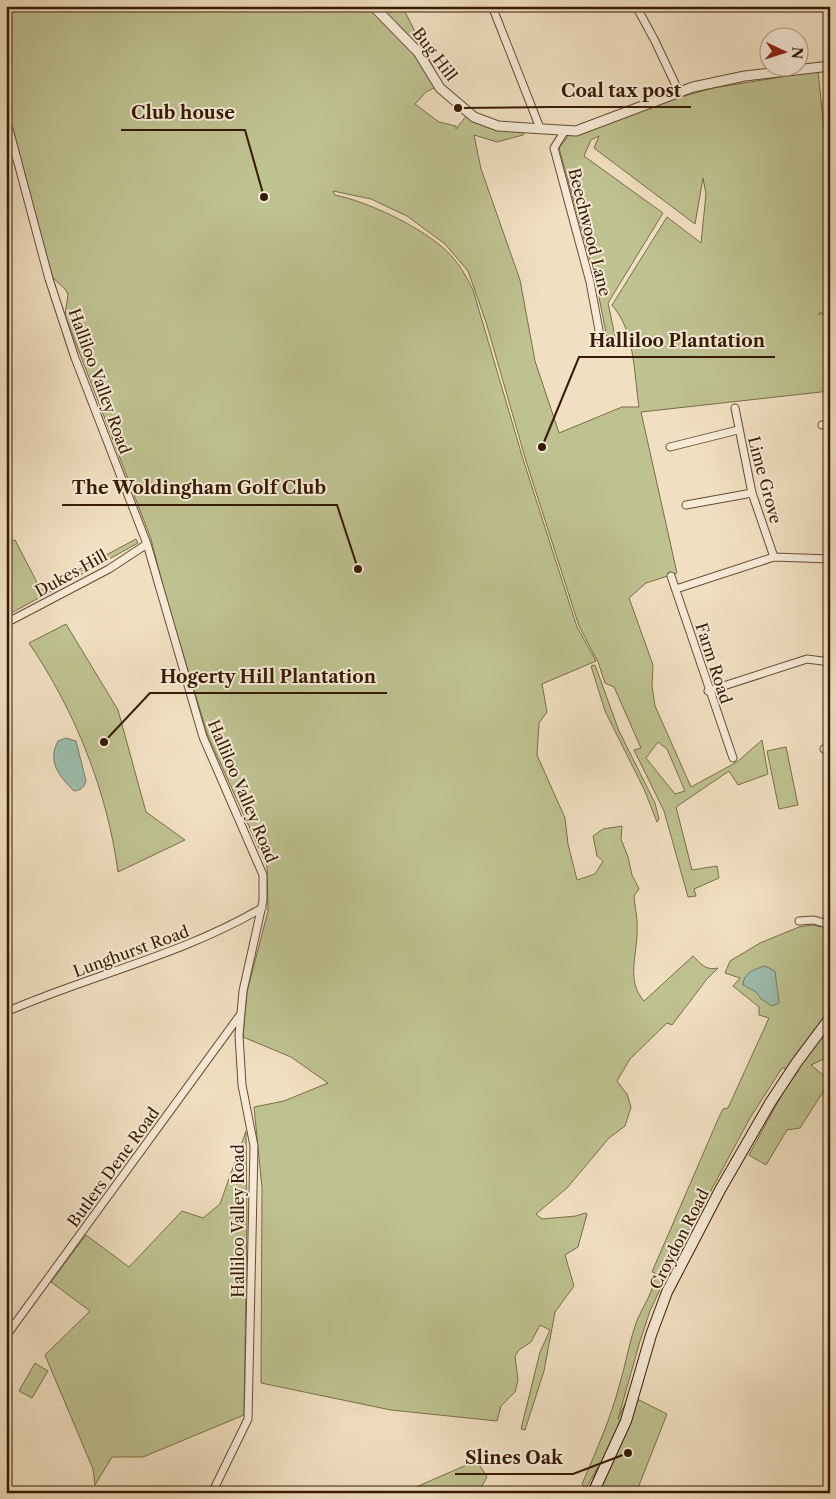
<svg xmlns="http://www.w3.org/2000/svg" width="836" height="1499" font-family="'Libre Caslon Text',serif">
<rect width="100%" height="100%" fill="#f1dfc1"/>
<filter id="stains"><feTurbulence type="fractalNoise" baseFrequency=".004" numOctaves="4"/><feColorMatrix values="0 0 0 0 .2 0 0 0 0 .09 0 0 0 0 .02 0 0 0 .5 -.17"/></filter>
<radialGradient id="worn" r=".72"><stop offset=".6" stop-color="#630" stop-opacity="0"/><stop offset="1" stop-color="#630" stop-opacity=".3"/></radialGradient>
<!-- green -->
<path fill="#bec190" stroke="#7a6e49" fill-rule="evenodd" d="M6,6H402L442,84L426,92L415,104L439,122L456,126V129L466,116L486,127L525,131L523,135L497,142L474,135L481,169L520,280L535,361L559,433L622,407H639C634,374 635,331 612,305L667,217L701,243L706,194L703,178L695,224L594,148L599,136L591,140L584,156L663,213L608,303L616,341L608,343L596,282L559,148L569,135L670,100L713,88L818,71L830,188V309L818,314H830V391L641,412L677,573L646,583L629,598L653,665L652,686L655,706L691,787L737,762L762,740L768,774L738,785L729,771L676,807L692,870L717,866L719,878L694,889L696,896L688,897L664,811L634,750L641,748L614,687L605,683L598,662L579,626L526,461L486,322L468,271L445,244L407,216L371,199L333,191L335,195C370,202 433,232 455,260C463,270 468,280 473,290L523,459L577,627L596,661L542,684L547,712L539,723L537,755L565,818L568,844L577,880L595,874L603,861L597,856L593,836L603,829L622,826L621,839L628,857L632,875L639,889L634,896C635,908 638,920 637,932C637,956 626,981 644,1001L693,956C701,964 706,971 718,968L707,979L672,1025L667,1023L630,1059L617,1081L627,1094L631,1107L625,1126L609,1138L567,1188L536,1214L542,1219L576,1216L585,1213L587,1214L578,1247L565,1255L574,1286L555,1312L544,1371L525,1430L521,1429L540,1352L550,1330L540,1325L531,1342L519,1350L515,1356L518,1380L515,1392L501,1406L497,1421L391,1410L261,1383L262,1188L254,1107L284,1101L328,1083L291,1057L243,1037L247,992L268,911L267,866L208,736L166,598L151,539L65,315L68,295L66,290L53,278L45,254L6,106ZM658,742L667,749L685,791L675,794L646,758Z
M136,539L138,543L6,616V543L15,540L41,590Z
M66,624L118,710L146,812L185,840L118,872C107,790 75,711 29,643Z
M595,665L619,731L655,803L659,819L657,822L644,789L605,711L591,666Z
M786,747L798,805L779,809L767,751Z
M830,895V1056L811,1065L830,1081L800,1128L787,1130L766,1165L749,1155L785,1089L799,1070L782,1068L750,1118L673,1261L650,1311L640,1341L618,1419L629,1395L667,1414L636,1493H587L598,1467L586,1488L582,1484C596,1451 611,1418 620,1383C626,1363 629,1343 636,1323C642,1307 655,1291 655,1273L652,1272L719,1117L723,1109L728,1108L769,1018L759,1015V1007L733,986L740,978L725,973L730,961L760,943L799,927L812,925L821,927Z
M246,1131L247,1215L244,1415L143,1457H112L95,1485L93,1469L45,1355L90,1311L51,1282L86,1235L129,1267L182,1211L203,1218L220,1204Z
M35,1363L48,1371L32,1398L19,1391Z
M471,1463L480,1466L487,1477L478,1493H423L416,1487Z"/>
<!-- water -->
<path fill="#9cbdad" stroke="#747c69" d="M66,738L76,741L86,781C84,788 81,790 74,791C59,776 47,762 58,741Z
M765,966L775,971L779,1003L772,1006L761,999L756,992L743,985C743,973 755,969 765,966Z"/>
<g fill="none" stroke-linecap="round" stroke-linejoin="round">
<defs>
<path id="minor" d="M492,6L540,128
M636,6L655,41L679,92
M6,118L49,279L75,358L147,544L203,737L263,875V901L243,991L239,1035L242,1085L254,1146L248,1419L212,1493
M564,132L554,148L590,282L601,341
M735,408L752,493L774,557
M822,425H830
M670,447L738,430
M686,505L752,493
M671,576L733,758
M676,589L774,557L830,559
M6,623L109,569L147,544
M708,691L807,659L830,662
M824,749L830,752
M799,921L814,920L830,925
M6,1012C91,975 182,955 262,908
M6,1336L240,1015"/>
<path id="tertiary" d="M373,6L418,52L440,88L474,117L498,126L576,131L693,87L745,76L830,66"/>
<path id="secondary" d="M593,1493L626,1421L651,1335L667,1292L720,1190L770,1103L797,1062L830,1018"/>
</defs>
<!-- minor casing -->
<use href="#minor" stroke="#664b32" stroke-width="9"/>
<!-- tertiary casing -->
<use href="#tertiary" stroke="#664b32" stroke-width="11"/>
<!-- secondary casing -->
<use href="#secondary" stroke="#371a02" stroke-width="12"/>
<!-- minor -->
<use href="#minor" stroke="#f6ead7" stroke-width="7"/>
<!-- tertiary -->
<use href="#tertiary" stroke="#f6ead7" stroke-width="9"/>
<!-- secondary -->
<use href="#secondary" stroke="#f6ead7" stroke-width="10"/>
</g>
<g text-anchor="middle" stroke-width="4" stroke-linejoin="round" paint-order="stroke">
<!-- street labels -->
<g font-size="16" fill="#371a02" stroke="#f6ead7">
<text transform="translate(435 54) rotate(53)" y="6">Bug Hill</text>
<text transform="translate(590 232) rotate(76)" y="6">Beechwood Lane</text>
<text transform="translate(100 381) rotate(70)" y="6">Halliloo Valley Road</text>
<text transform="translate(765 480) rotate(75)" y="6">Lime Grove</text>
<text transform="translate(71 573) rotate(-29)" y="6">Dukes Hill</text>
<text transform="translate(714 663) rotate(72)" y="6">Farm Road</text>
<text transform="translate(243 791) rotate(67)" y="6">Halliloo Valley Road</text>
<text transform="translate(131 951) rotate(-20)" y="6">Lunghurst Road</text>
<text transform="translate(113 1167) rotate(-54)" y="6">Butlers Dene Road</text>
<text transform="translate(238 1221) rotate(-90)" y="6">Halliloo Valley Road</text>
<text transform="translate(679 1239) rotate(-63)" y="6">Croydon Road</text>
</g>
</g>
<!-- callouts -->
<path fill="none" stroke="#371a02" stroke-width="2" d="M458 108L551 107H691M264 197L245 130H121M542 447L579 357H775M358 569L337 505H62M104 742L150 693H387M628 1453L573 1474H455"/>
<g fill="#371a02" stroke="#f6ead7" stroke-width="2">
<circle cx="458" cy="108" r="5"/>
<circle cx="264" cy="197" r="5"/>
<circle cx="542" cy="447" r="5"/>
<circle cx="358" cy="569" r="5"/>
<circle cx="104" cy="742" r="5"/>
<circle cx="628" cy="1453" r="5"/>
</g>
<g font-size="18" text-anchor="middle" font-weight="bold" fill="#371a02" stroke="#f6ead7" stroke-width="4" stroke-linejoin="round" paint-order="stroke">
<text x="621" y="97">Coal tax post</text>
<text x="183" y="119">Club house</text>
<text x="677" y="347">Halliloo Plantation</text>
<text x="199" y="494">The Woldingham Golf Club</text>
<text x="268" y="683">Hogerty Hill Plantation</text>
<text x="514" y="1464">Slines Oak</text>
</g>
<!-- margin -->
<rect width="836" height="1499" fill="none" stroke="#f1dfc1" stroke-width="25"/>
<rect x="8" y="8" width="821" height="1484" fill="none" stroke="#371a02" stroke-width="2.5"/>
<rect x="12" y="12" width="811" height="1474" fill="none" stroke="#371a02"/>
<!-- north arrow -->
<g transform="translate(784 52) rotate(94)"><circle r="24" fill="#f6ead7" stroke="#aa9782"/>
<path d="M0-4L9 19L0 12L-9 19Z" fill="#8f2418"/>
<text y="-8" font-size="14" font-weight="bold" text-anchor="middle" fill="#371a02">N</text>
</g>
<rect width="100%" height="100%" filter="url(#stains)"/>
<rect width="100%" height="100%" fill="url(#worn)"/>
</svg>
